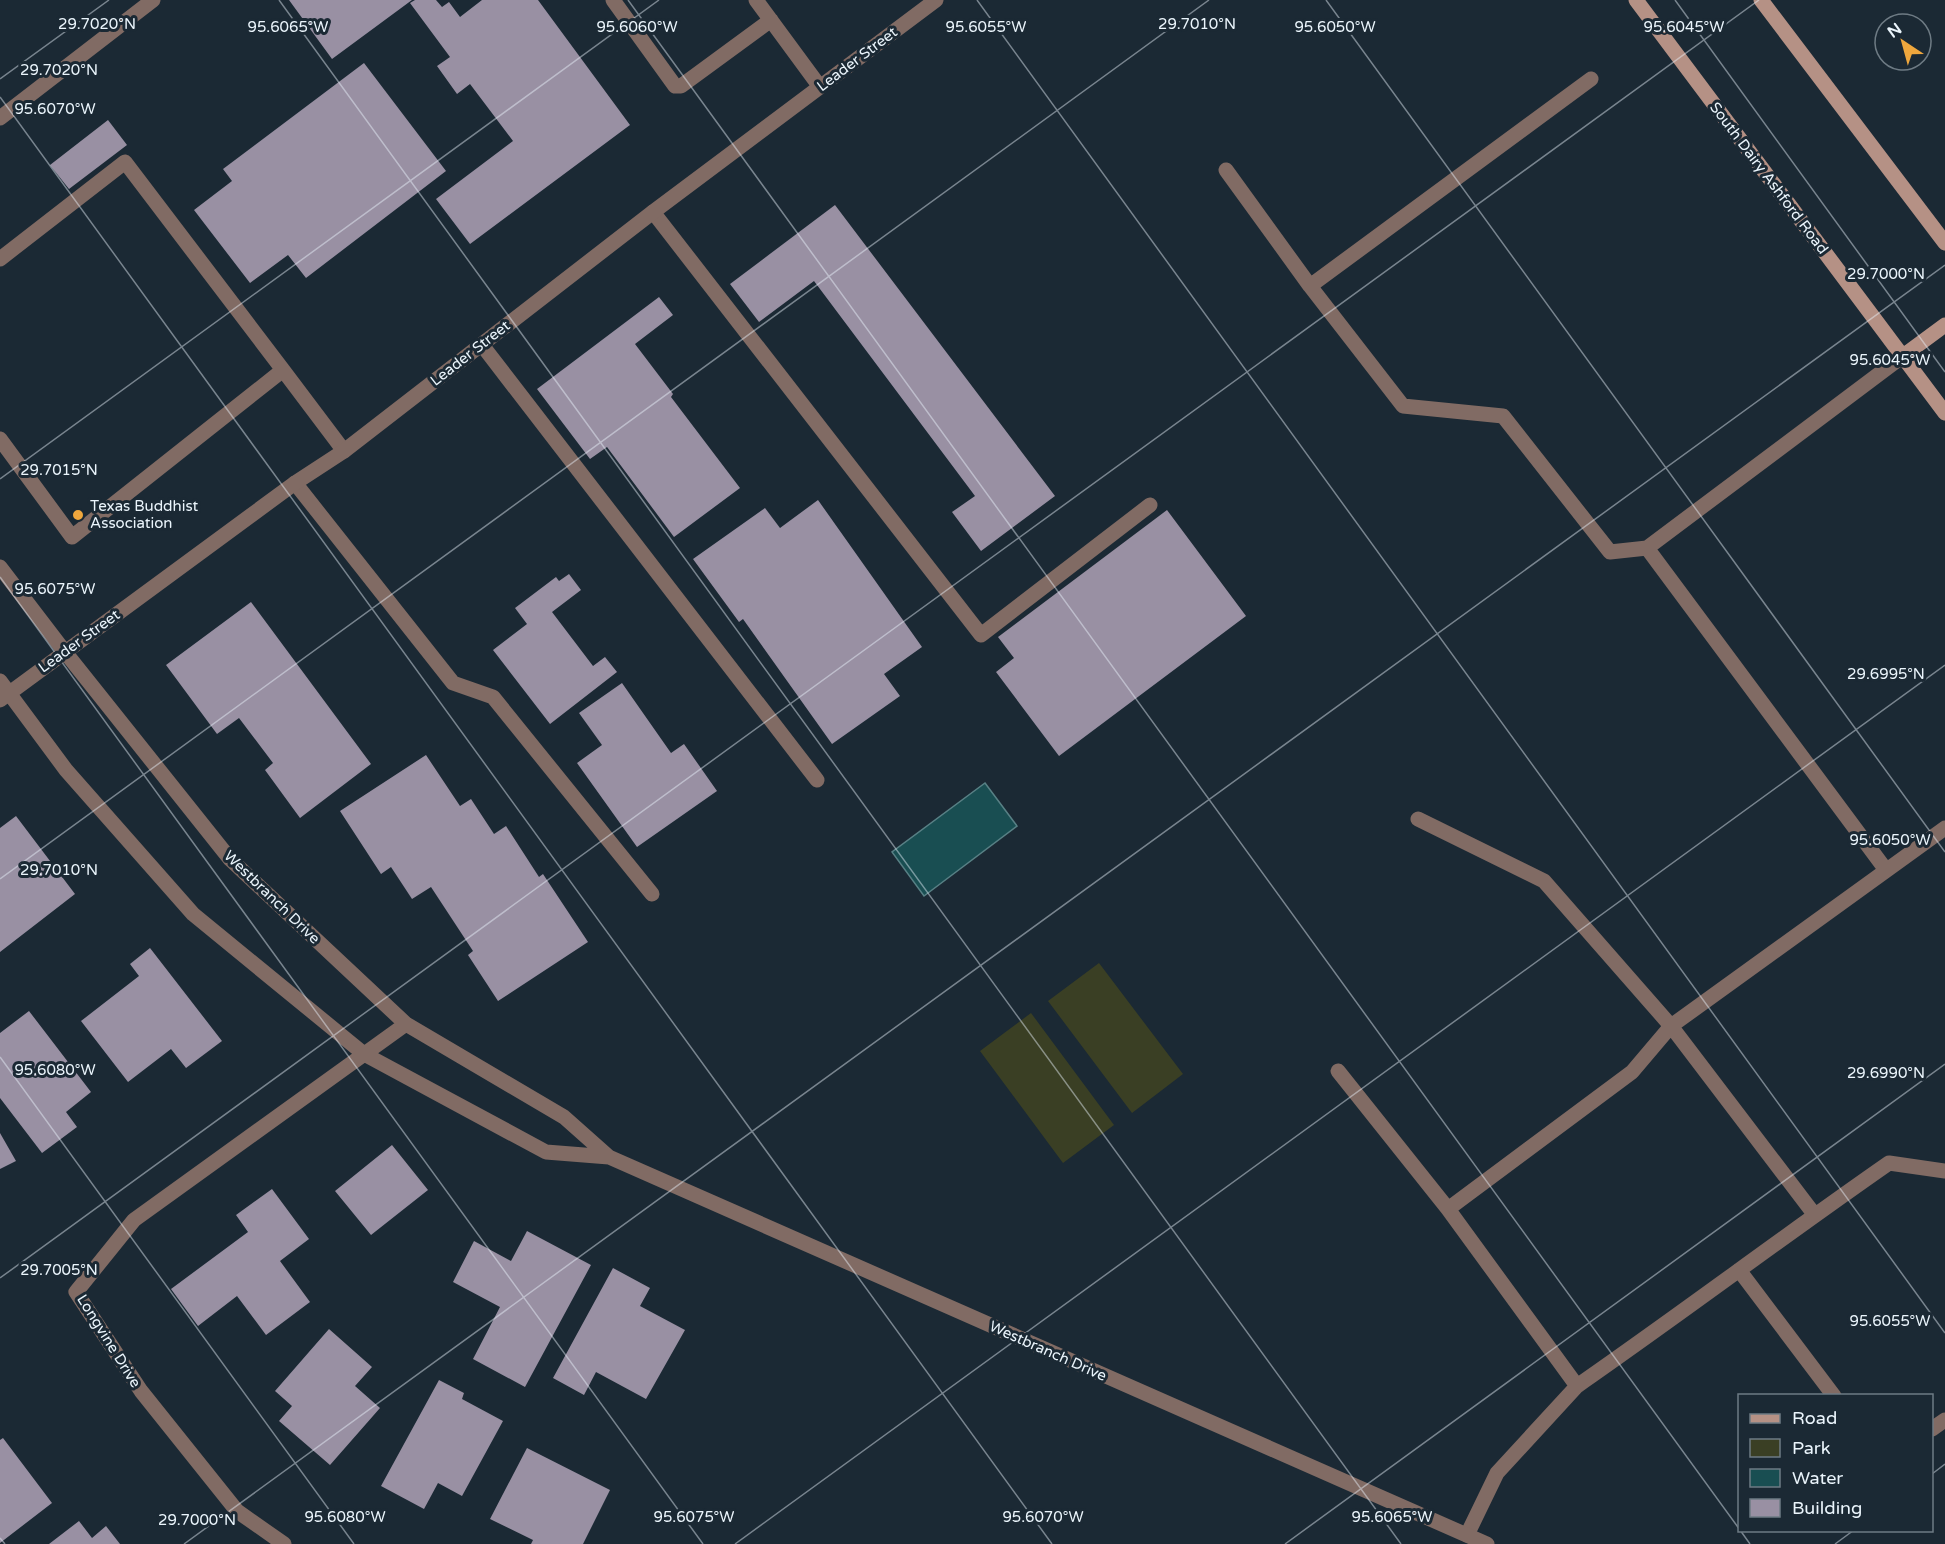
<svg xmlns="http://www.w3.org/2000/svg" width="1945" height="1544" font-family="'Varela Round',sans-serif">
<rect width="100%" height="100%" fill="#1b2934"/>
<!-- green -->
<path fill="#3a3f24" d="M1099,963L1183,1074L1132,1113L1048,1001Z
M1031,1013L1114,1125L1063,1163L980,1051Z"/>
<!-- water -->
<path fill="#194e52" stroke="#588085" stroke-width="1.5" d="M985,783L1017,826L924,896L892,852Z"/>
<!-- building -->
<path fill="#9990a3" d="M289,0H412L332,59Z
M415,0H436L442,7L449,2L460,17L482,0H538L630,125L470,244L436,199L513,141L470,84L457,94L437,66L450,57L410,3Z
M364,63L446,171L306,278L288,255L250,283L194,210L232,181L223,169Z
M108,120L127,145L69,189L50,165Z
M835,205L1055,496L981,551L952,512L975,496L814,281L759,322L730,284Z
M659,297L673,315L635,344L673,394L671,397L740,488L674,537L607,447L590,459L537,389Z
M818,500L922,647L884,674L900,696L832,744L743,619L739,622L693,559L765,508L780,528Z
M1167,510L1246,616L1059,756L996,672L1014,658L998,637Z
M569,574L581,590L552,612L593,666L605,657L617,672L550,724L493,650L527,624L515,608L556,577L559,581Z
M251,602L371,764L300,818L265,770L273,763L239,718L217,734L166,665Z
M622,683L671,753L684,744L717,791L637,847L577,763L602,745L579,713Z
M426,755L460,806L471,799L494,834L506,826L539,877L543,874L588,942L498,1001L468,955L473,951L431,887L412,899L391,867L381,874L340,811Z
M16,816L75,894L0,952V828Z
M150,948L222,1041L186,1068L171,1049L128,1082L81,1021L139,976L130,964Z
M29,1011L91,1092L66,1112L77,1127L42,1153L0,1098V1033Z
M0,1133L16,1161L0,1169Z
M392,1145L428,1190L371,1235L335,1191Z
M272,1189L309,1239L280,1261L310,1302L266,1335L237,1296L198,1326L171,1289L248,1232L236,1215Z
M527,1231L591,1265L525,1387L473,1359L500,1307L453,1282L474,1241L511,1261Z
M613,1268L650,1288L640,1306L685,1330L646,1399L596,1372L584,1395L553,1378Z
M329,1329L372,1367L355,1386L380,1408L330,1465L279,1421L292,1406L275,1391Z
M439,1380L464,1393L462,1399L503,1421L462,1496L438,1483L424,1509L381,1486Z
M3,1438L52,1503L0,1543V1440Z
M527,1448L610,1490L583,1544H531L533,1540L490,1519Z
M79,1521L92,1538L106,1526L120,1544H49Z"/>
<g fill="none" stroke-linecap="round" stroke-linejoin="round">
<!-- service -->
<path stroke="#816b64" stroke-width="15" d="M613,0L675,86H681L771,20
M756,0L820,87
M0,118L153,0
M1226,170L1310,286L1403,406L1503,416L1610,552L1647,548L1903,356
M653,212L981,635L1150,505
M0,259L125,162L283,370L72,537L0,439
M1310,286L1591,79
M482,345L817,780
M283,370L344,451
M295,483L453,683L493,697L652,894
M1647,548L1886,870
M1418,819L1544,881L1671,1026L1814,1214
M1338,1071L1448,1209L1577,1386C1682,1313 1784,1236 1889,1163L1945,1171
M1448,1209L1632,1072L1671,1026L1945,828
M1739,1270L1834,1396
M1932,1429L1945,1420
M1467,1535L1497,1473L1577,1386"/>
<!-- minor -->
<path stroke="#816b64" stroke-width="15" d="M0,567L65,652L230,859L406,1024L564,1117L609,1157L1487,1544
M0,681L66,770L193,914L364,1054L546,1152L609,1157
M0,700L295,483L344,451L653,212L936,0
M284,1544L237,1511L141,1391L76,1292L134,1220L406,1024"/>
<!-- secondary -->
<path stroke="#b59185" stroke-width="15" d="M1636,0L1945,413
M1761,0L1945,243
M1903,356L1945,325"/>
</g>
<!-- ticks -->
<path fill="none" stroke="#ebf5fc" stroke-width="1.5" stroke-opacity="0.45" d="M279,0L1401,1544M628,0L1740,1530M977,0L1945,1333M1326,0L1945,852M1675,0L1945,372M0,79L109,0M0,97L1052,1544M0,479L659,0M0,577L703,1544M0,879L1209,0M0,1057L354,1544M0,1278L1759,0M1932,1474L1945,1464M1740,1530L1750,1544M0,1538L5,1544M184,1544L1945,265M735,1544L1945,665M1285,1544L1945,1064M1835,1544L1854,1530"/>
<!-- markers -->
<circle fill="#efa73d" stroke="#1b2934" stroke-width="2" cx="78" cy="515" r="6"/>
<g text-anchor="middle" stroke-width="6" stroke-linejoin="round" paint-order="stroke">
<!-- street labels -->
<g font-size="15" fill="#ebf5fc" stroke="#1b2934">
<text transform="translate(857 59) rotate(-37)" y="5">Leader Street</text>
<text transform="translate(1769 178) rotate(53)" y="5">South Dairy Ashford Road</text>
<text transform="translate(470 353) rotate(-38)" y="5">Leader Street</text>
<text transform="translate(79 641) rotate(-36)" y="5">Leader Street</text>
<text transform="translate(272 897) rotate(44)" y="5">Westbranch Drive</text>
<text transform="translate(109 1341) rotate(58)" y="5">Longvine Drive</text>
<text transform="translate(1048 1351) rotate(24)" y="5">Westbranch Drive</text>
</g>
<!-- poi labels -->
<g font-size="15" fill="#ebf5fc" stroke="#1b2934" text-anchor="start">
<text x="90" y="511">Texas Buddhist<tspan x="90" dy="17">Association</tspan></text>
</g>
</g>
<g font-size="15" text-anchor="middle" fill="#ebf5fc" stroke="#1b2934" stroke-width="6" stroke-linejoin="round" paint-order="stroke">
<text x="97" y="29">29.7020°N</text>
<text x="1197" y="29">29.7010°N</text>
<text x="288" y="32">95.6065°W</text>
<text x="637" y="32">95.6060°W</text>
<text x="986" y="32">95.6055°W</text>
<text x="1335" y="32">95.6050°W</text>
<text x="1684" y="32">95.6045°W</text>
<text x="59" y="75">29.7020°N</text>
<text x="55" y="114">95.6070°W</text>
<text x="1886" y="279">29.7000°N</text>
<text x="1890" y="365">95.6045°W</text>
<text x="59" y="475">29.7015°N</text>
<text x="55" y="594">95.6075°W</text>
<text x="1886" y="679">29.6995°N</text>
<text x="1890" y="845">95.6050°W</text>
<text x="59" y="875">29.7010°N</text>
<text x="55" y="1075">95.6080°W</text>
<text x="1886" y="1078">29.6990°N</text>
<text x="59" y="1275">29.7005°N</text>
<text x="1890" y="1326">95.6055°W</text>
<text x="345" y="1522">95.6080°W</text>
<text x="694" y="1522">95.6075°W</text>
<text x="1043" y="1522">95.6070°W</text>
<text x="1392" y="1522">95.6065°W</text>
<text x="197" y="1525">29.7000°N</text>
</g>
<!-- legend -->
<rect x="1738" y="1394" width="195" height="138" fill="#1b2934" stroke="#6e7b84" stroke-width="1.5"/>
<rect x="1750" y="1414" width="30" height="9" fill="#b59185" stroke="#6e7b84" stroke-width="1.5"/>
<text x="1792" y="1424" font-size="18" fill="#ebf5fc">Road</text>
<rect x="1750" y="1439" width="30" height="18" fill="#3a3f24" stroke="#6e7b84" stroke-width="1.5"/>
<text x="1792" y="1454" font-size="18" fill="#ebf5fc">Park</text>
<rect x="1750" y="1469" width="30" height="18" fill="#194e52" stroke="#6e7b84" stroke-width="1.5"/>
<text x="1792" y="1484" font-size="18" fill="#ebf5fc">Water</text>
<rect x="1750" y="1499" width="30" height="18" fill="#9990a3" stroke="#6e7b84" stroke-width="1.5"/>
<text x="1792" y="1514" font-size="18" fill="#ebf5fc">Building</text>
<!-- north arrow -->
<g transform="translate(1903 42) rotate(324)"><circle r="28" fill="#1b2934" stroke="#6e7b84" stroke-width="1.5"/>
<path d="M0-4.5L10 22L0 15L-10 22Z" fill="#efa73d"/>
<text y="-9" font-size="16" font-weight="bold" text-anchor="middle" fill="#ebf5fc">N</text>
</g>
</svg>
